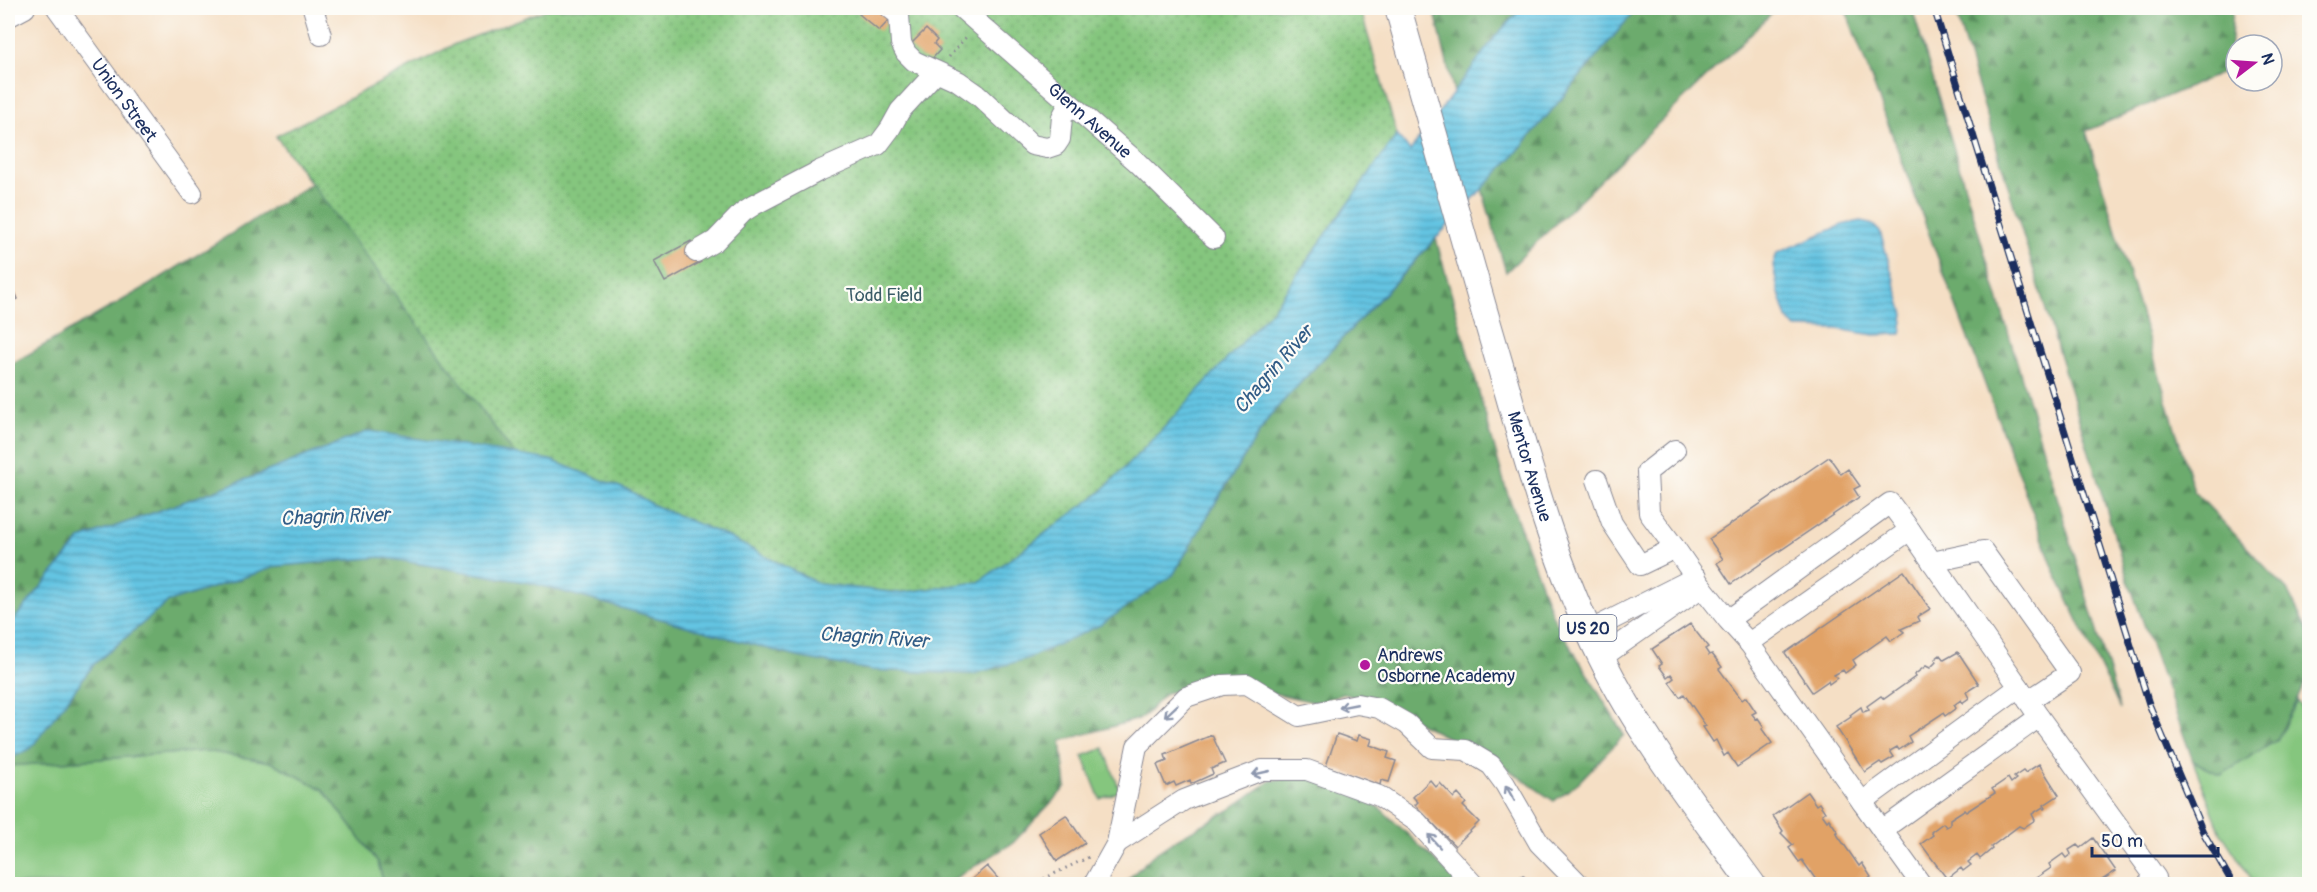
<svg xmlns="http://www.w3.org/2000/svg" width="2317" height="892" font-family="Pangolin,sans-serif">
<defs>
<pattern id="forest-firs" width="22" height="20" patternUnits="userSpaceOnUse" patternTransform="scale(1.5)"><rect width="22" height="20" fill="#6cab6d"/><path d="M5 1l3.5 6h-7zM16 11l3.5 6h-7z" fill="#588c5d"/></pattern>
<pattern id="park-dots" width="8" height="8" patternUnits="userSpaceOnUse" patternTransform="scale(1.5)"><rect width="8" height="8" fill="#85c67e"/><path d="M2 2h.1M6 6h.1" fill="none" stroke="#6ca16a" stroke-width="1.8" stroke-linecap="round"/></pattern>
<pattern id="water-rules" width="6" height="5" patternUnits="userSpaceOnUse" patternTransform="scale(1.5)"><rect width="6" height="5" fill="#64c4e2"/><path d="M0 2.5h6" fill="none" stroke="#52a0ba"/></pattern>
</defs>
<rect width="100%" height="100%" fill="#fdfcf7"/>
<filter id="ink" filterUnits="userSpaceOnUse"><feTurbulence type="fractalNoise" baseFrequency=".0167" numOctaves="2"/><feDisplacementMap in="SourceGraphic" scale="12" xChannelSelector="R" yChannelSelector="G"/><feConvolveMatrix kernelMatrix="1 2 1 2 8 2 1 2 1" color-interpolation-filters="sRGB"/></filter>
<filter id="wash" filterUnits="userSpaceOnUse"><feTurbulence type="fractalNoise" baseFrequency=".008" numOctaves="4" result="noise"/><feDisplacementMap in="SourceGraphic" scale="24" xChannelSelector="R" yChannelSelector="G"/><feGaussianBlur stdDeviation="1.35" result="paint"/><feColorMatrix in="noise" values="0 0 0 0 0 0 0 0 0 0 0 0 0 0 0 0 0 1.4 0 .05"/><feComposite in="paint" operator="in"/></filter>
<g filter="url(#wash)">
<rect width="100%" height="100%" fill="#f5dfc5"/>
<!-- grass -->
<path fill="#85c67e" stroke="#507a6e" stroke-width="1.5" d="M2297,701L2309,720V884H2255L2221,833L2193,761L2221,775L2277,740Z
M1104,748L1120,791L1100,799L1083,756Z
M206,751L271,762L324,790L378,862L384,884H8V766Z"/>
<!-- forest -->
<path fill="url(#forest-firs)" stroke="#446d66" stroke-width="1.5" d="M1434,8H1522L1495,37L1454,93Z
M1637,8H1777L1506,272L1482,189L1516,153Z
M1845,8H1912L2120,709L2054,570Z
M1954,8H2233L2229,70L2086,131L2194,491L2287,590L2309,634V675L2277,740L2221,775L2193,761L2127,577Z
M276,136L516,456L369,431L258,475L81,539L8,627V366L149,285L311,184Z
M1436,239L1506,489L1553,617L1624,735L1579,782L1554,801L1500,764L1409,718L1343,693L1318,703L1218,681L1166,693L1142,718L1061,741L1066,787L1013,843L952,880L958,884H384L378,862L324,790L271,762L206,751L8,766V760L31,747L94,664L168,602L278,566L381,557L532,583L798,657L872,670L973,674L1173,575L1218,498L1271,414Z
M1299,775L1342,789L1379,807L1460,884H1123L1153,855L1177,839L1229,810L1270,781Z"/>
<!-- park -->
<path fill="url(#park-dots)" stroke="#507a6e" stroke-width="1.5" d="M550,8H1360L1397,135L1272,310L1161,431L1101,492L979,582L899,593L819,584L724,535L655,506L630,491L550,460L516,456L276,136L455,44Z"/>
<!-- water -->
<path fill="url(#water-rules)" stroke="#407aa0" stroke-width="1.5" d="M1522,8H1637L1516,153L1271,414L1218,498L1173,575L1100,625L1029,658L973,674L872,670L798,657L532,583L381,557L278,566L168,602L94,664L31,748L8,760V627L81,539L258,475L369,431L550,460L630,491L655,506L724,535L819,584L899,593L979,582L1101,492L1161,431L1272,310L1397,135L1410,151L1495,37Z
M1860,221L1873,225L1880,232L1904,314L1901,334L1874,335L1837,329L1796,328L1787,318L1778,290L1773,265L1777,253L1842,225Z"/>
<g id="blocks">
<!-- building -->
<path fill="#e1a266" d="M864,8H878L891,18L879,31L859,14Z
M926,29L937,40L934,44L940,50L930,61L921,57L909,46Z
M691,241L701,262L665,282L654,261Z
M8,277L18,299L8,304Z
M1829,457L1841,474L1848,469L1860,486L1854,489L1859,497L1731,584L1717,563L1723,559L1709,539Z
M1904,571L1930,609L1917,617L1919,621L1901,629L1904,632L1891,641L1887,636L1853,660L1856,665L1845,673L1843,670L1834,675L1837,678L1829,684L1828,681L1812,692L1785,653Z
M1690,624L1708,647L1705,649L1709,655L1712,654L1722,667L1719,669L1742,700L1746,697L1756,712L1752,714L1756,719L1758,718L1764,727L1762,729L1772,743L1737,767L1728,753L1724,756L1716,740L1713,742L1703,727L1706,726L1684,694L1680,697L1669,682L1674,678L1671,674L1667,677L1659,666L1662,664L1652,649Z
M1958,652L1979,684L1966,692L1969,698L1962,703L1961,700L1954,705L1956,708L1945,716L1943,713L1908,736L1911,742L1899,750L1897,747L1890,751L1894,757L1882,764L1880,762L1865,772L1836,727L1851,717L1850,715L1861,707L1863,712L1869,710L1867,706L1881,696L1884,699L1915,677L1914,675L1926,666L1930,668L1936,662L1935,659L1940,655L1944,660Z
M1337,734L1357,741L1359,735L1372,739L1370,745L1389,752L1387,758L1396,761L1389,782L1381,780L1380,785L1326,766Z
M1212,735L1225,763L1211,769L1213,774L1191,784L1190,780L1176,786L1174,782L1166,786L1157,765L1167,761L1165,755Z
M2039,764L2059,795L2044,805L2046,808L2044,809L2043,807L2032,814L2035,820L2023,828L2019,826L1991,847L1992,849L1980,859L1977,855L1968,862L1971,865L1963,871L1961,868L1947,879L1921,844L1933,835L1931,832L1943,823L1946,827L1950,825V819L1964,810L1966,812L1995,793L1992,789L2008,778L2011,783L2016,779L2014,777L2023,771L2025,773Z
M1430,780L1436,787L1440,783L1454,798L1458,794L1466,803L1463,806L1479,822L1455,846L1415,805L1418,802L1413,797Z
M1807,792L1816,805L1819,803L1825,812L1822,814L1827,821L1829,819L1838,832L1836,833L1859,866L1862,863L1871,877L1868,879L1871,884H1819L1802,860L1799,862L1789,848L1793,845L1781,833L1783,831L1773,816Z
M1066,815L1085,843L1057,861L1039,833Z
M2093,838L2116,871L2102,880L2105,884H2027L2051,868L2049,864L2063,854L2066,858L2071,854L2069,850L2077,845L2080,848Z
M987,866L1001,882L998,884H966Z
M1523,875L1529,884H1508Z"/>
</g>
</g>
<g filter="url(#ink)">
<use href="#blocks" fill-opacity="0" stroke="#888792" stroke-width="1.5"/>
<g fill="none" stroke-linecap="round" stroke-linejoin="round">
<defs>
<g id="minor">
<path id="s1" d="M57,8L192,193"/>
<path d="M313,8L321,35"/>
<path d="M890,8L899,15L901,43L906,53L914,61L958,81L978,95L1032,145L1047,148L1056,145L1060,139L1062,117L1069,104"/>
<path id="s2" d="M961,8L1137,162L1214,238"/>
<path d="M8,17L25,8"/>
<path d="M696,252L715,241L743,212L754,205L819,171L878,145L890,129L900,111L936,72"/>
<path d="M1675,450L1647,472L1649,513L1675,548"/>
<path d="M1597,480L1612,523L1640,565L1675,548L1702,587"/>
<path d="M1932,562L1983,551L2070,673L2028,701"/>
<path d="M1589,631L1696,577"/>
<path d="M1749,643L1862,802L2019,687L1910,530"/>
<path d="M1601,658L1702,587L1728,620L1890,503L1910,530L1749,643L1728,620"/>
<path d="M2039,717L2156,878L2148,884"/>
<path d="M1862,802L1882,830L2039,717L2019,687"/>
<path d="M1882,830L1921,884"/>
<path d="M1117,843L1184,800L1262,770H1307L1379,796L1417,822L1473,884"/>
<path d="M1094,884L1117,843L1137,746L1186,697L1222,685L1247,684L1299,716L1357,704L1379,708L1407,724L1432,748L1466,750L1491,765L1505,784L1539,843L1579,884"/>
</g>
<g id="major">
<path id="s3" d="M1398,8C1434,133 1469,260 1506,386C1532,478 1558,571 1601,657C1641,738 1699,811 1752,884"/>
</g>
</defs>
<!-- minor casing -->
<use href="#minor" stroke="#888792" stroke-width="22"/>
<!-- major casing -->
<use href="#major" stroke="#888792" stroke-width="28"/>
<!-- path -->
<path stroke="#888792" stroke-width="3" stroke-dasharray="1.5 4.5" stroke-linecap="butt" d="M949,57L966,37
M1033,884L1089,857"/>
<!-- minor -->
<use href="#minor" stroke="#fff" stroke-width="20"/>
<!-- major -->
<use href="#major" stroke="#fff" stroke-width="26"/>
<defs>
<path id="rail" d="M1934,8L2149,704L2203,832L2233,884"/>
</defs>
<!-- rail casing -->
<use href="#rail" stroke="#1b2f5e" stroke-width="7"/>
<!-- rail -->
<use href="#rail" stroke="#fdfcf7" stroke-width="4.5" stroke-dasharray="14" stroke-linecap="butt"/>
</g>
<!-- one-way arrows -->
<defs><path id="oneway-shaft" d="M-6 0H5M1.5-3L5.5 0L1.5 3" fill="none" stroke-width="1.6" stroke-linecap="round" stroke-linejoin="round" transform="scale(1.5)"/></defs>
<g stroke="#8d97ae">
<use href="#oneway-shaft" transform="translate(1348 706) rotate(169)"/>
<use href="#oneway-shaft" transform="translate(1171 711) rotate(137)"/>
<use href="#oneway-shaft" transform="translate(1261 773) rotate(167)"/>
<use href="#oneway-shaft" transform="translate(1510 793) rotate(-120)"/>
<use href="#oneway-shaft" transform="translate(1434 841) rotate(-132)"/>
</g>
</g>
<!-- markers -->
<circle fill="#b5179e" stroke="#fdfcf7" stroke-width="2" cx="1365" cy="665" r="6"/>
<g text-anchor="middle" stroke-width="4.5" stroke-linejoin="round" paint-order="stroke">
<!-- shield labels -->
<rect fill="#fdfcf7" stroke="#5f6c8c" stroke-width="1.5" x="1559.5" y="615" width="57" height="26" rx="4.5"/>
<g font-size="16" font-weight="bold" fill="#1b2f5e">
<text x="1588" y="634">US 20</text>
</g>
<!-- street labels -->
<g font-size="18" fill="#1b2f5e" stroke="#fdfcf7">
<text dy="6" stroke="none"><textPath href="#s1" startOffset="114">Union Street</textPath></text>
<text dy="6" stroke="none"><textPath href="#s2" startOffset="171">Glenn Avenue</textPath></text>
<text dy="6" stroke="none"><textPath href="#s3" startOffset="477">Mentor Avenue</textPath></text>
</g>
<!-- park labels -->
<g font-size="18" fill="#3b5c68" stroke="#fdfcf7">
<text x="884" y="301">Todd Field</text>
</g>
<!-- poi labels -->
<g font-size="18" fill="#1b2f5e" stroke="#fdfcf7" text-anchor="start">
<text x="1377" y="661">Andrews<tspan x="1377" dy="21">Osborne Academy</tspan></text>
</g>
<!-- water labels -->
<g font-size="20" font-style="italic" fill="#315c86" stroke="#fdfcf7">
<text transform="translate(1273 369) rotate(-49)" y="7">Chagrin River</text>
<text transform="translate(335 516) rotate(-2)" y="7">Chagrin River</text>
<text transform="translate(874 637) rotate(4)" y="7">Chagrin River</text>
</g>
</g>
<!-- margin -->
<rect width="2317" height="892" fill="none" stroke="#fdfcf7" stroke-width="30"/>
<!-- north arrow -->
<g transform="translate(2254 63) rotate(73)"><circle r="28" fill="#fdfcf7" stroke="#a3aaba" stroke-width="1.5"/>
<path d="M0-4.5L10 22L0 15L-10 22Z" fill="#b5179e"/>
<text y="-9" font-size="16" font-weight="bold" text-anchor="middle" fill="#1b2f5e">N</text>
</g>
<!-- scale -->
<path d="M2092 847v9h126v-9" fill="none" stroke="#1b2f5e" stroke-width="3"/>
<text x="2101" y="847" font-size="18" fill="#1b2f5e" stroke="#fdfcf7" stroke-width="4.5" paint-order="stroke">50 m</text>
</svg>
